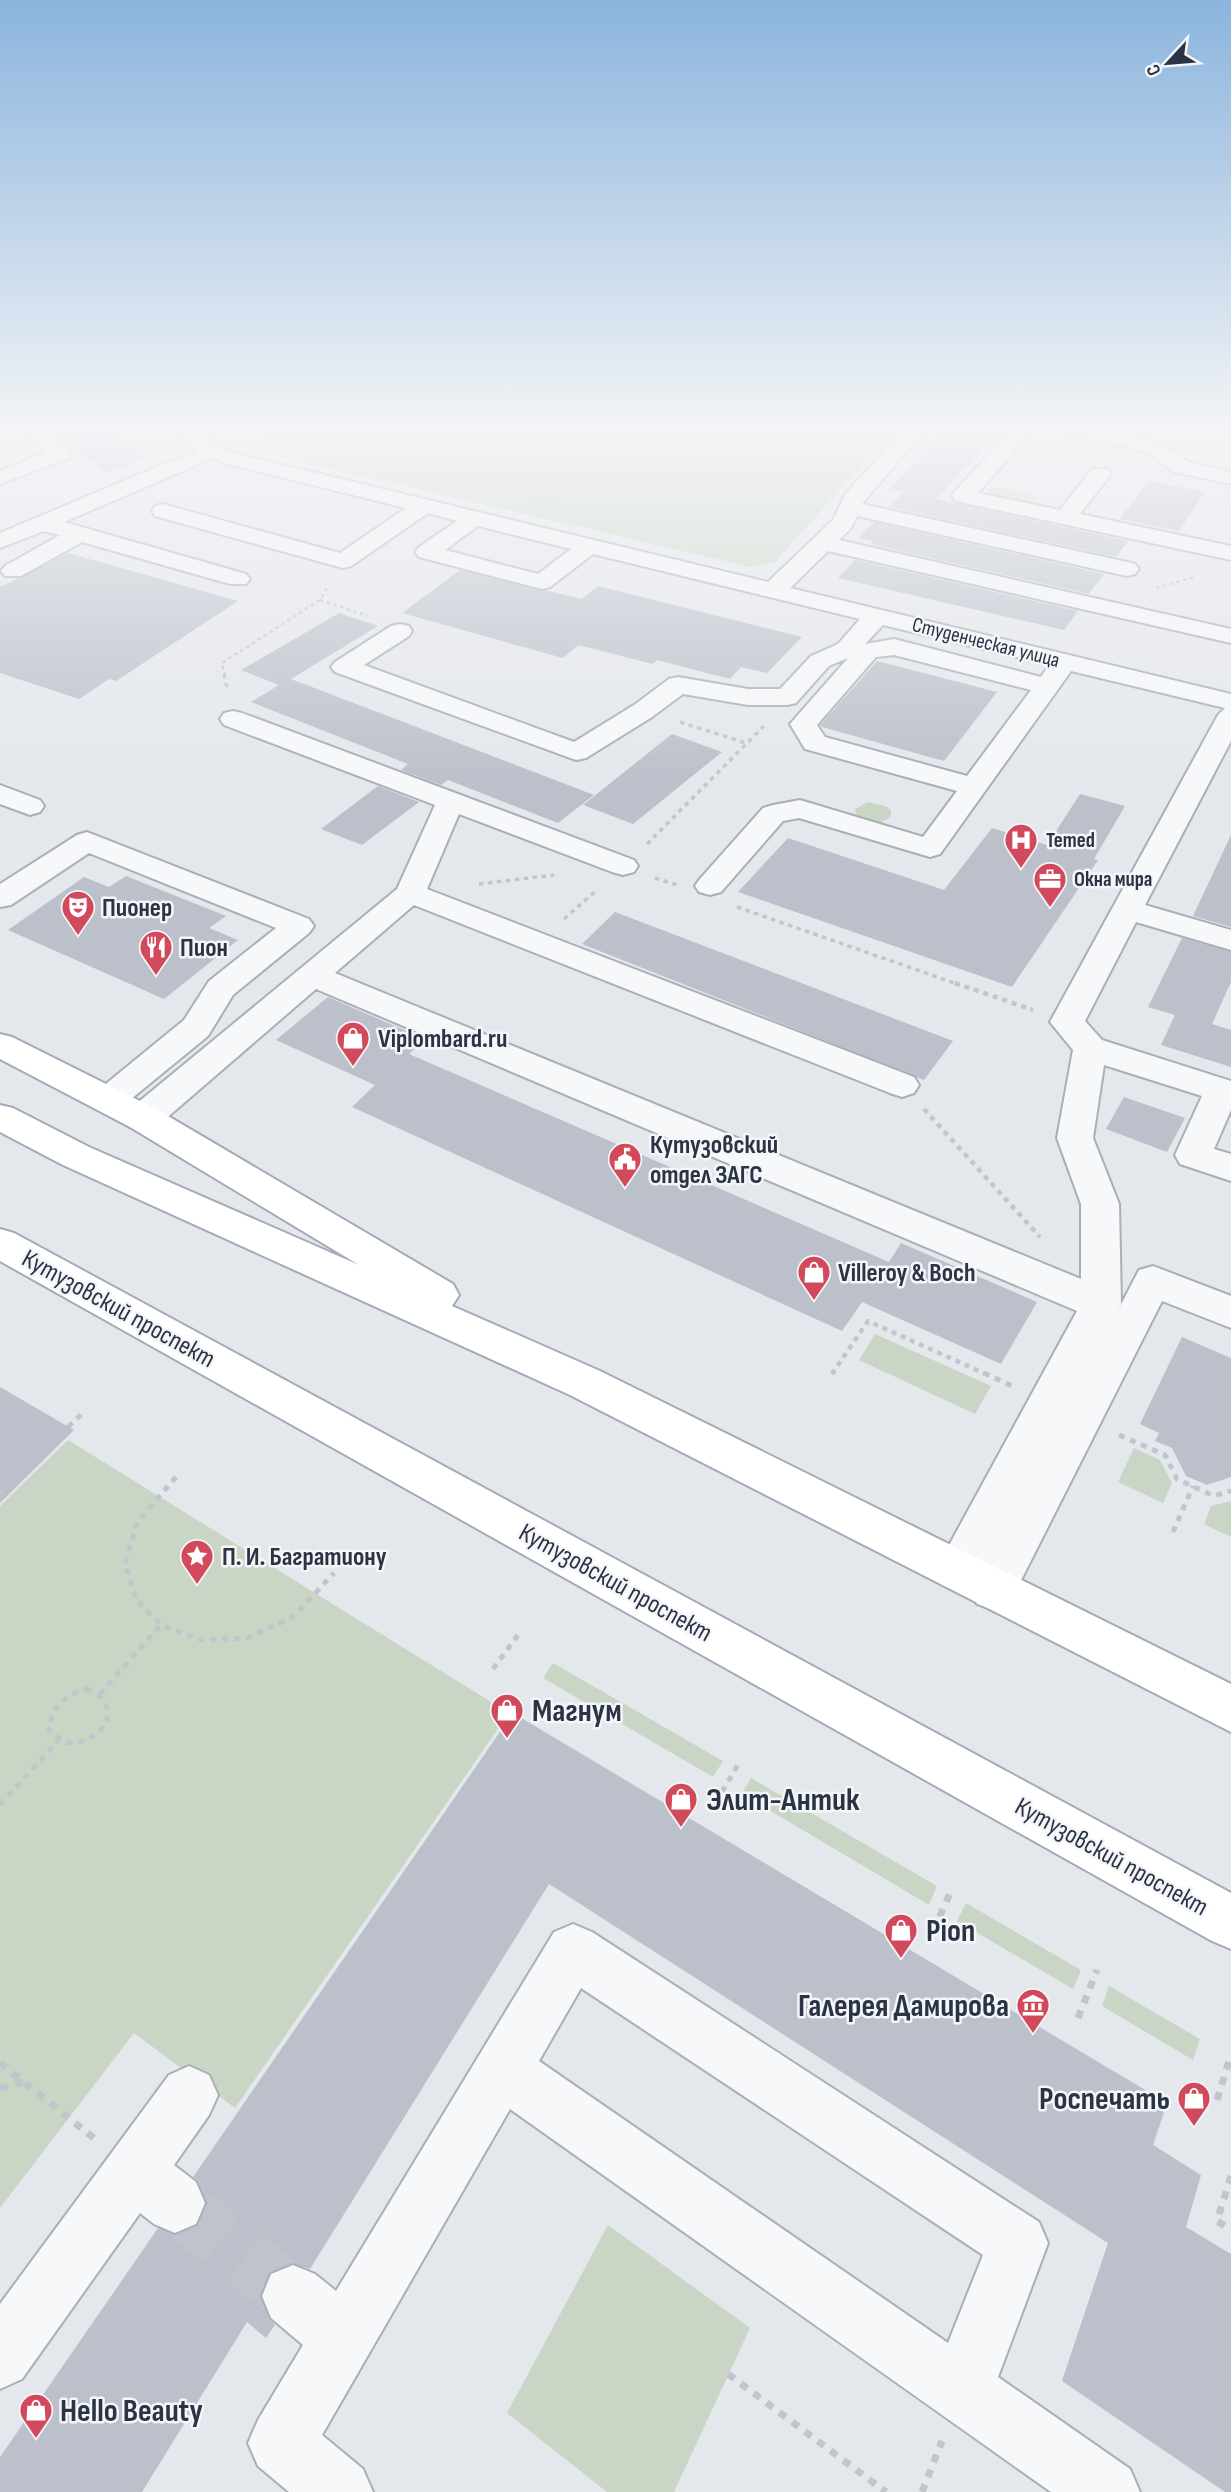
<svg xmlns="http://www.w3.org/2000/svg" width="1231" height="2492" font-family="'Sofia Sans Condensed',sans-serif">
<rect width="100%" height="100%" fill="#e4e7ec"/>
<!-- green -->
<path fill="#c9d6c5" d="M352,431H893L775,562L751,567L248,449L266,436Z
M992,486L1037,496L1030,504L985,495Z
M868,802L885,806L891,810V816C881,826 865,823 856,814L855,809Z
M875,1334L991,1386L975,1414L859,1360Z
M68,1440L509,1713L235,2108L134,2033L0,2208V1506Z
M1134,1448L1160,1460L1172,1483L1163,1503L1118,1482Z
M1231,1501V1537L1204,1524L1211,1506Z
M553,1663L723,1761L713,1777L543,1678Z
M751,1778L937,1886L929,1905L742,1794Z
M966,1903L1081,1970L1073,1989L957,1921Z
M1109,1986L1200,2039L1193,2060L1102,2006Z
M608,2225L750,2328L674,2492H607L507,2413Z"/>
<!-- building -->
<path fill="#bbc0ca" d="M55,431H109L144,458L108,473Z
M948,431H999L936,499L1128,541L1116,557L889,507L903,492L890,489Z
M1149,481L1205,492L1179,531L1120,519Z
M874,522L1104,574L1089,594L870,544L873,542L858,538Z
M68,553L238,601L116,681L109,679L79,699L0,673V587Z
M855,560L1078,611L1064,630L838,578Z
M460,570L582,599L598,586L802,637L767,673L741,667L730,679L657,660L653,664L578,645L563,658L402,613Z
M339,613L378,626L291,679L594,795L558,823L448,780L441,785L401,770L408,764L251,702L279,685L241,670Z
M877,661L997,692L944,761L822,727L820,725Z
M672,734L722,752L633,824L583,805Z
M378,786L419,802L362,845L321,829Z
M1080,794L1125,806L1094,859L1098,860L1012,987L738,892L788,838L944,890L992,828L1047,845Z
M1231,835V927L1193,916Z
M126,876L226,916L209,928L238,940L164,999L8,930L84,877L109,887Z
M615,912L953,1041L924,1080L582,944Z
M1182,938L1231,952V982L1212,1024L1231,1030V1067L1161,1045L1175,1015L1148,1007Z
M328,997L425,1039L409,1054L889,1262L901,1243L1037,1302L1001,1364L862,1302L842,1331L352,1107L375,1085L276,1040Z
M1124,1097L1185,1118L1167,1152L1106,1129Z
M1182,1337L1231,1358V1477L1207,1485L1186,1476L1172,1448L1155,1441L1159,1433L1140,1424Z
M0,1387L74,1430L0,1503Z
M513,1713L1167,2103L1153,2145L1201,2175L1186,2227L1231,2254V2492H1225L1062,2381L1108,2243L549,1884L310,2269L292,2263L269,2273L260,2295L269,2319L275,2325L266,2338L247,2322L142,2492H0V2457L158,2228L176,2235L198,2225L207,2202L198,2181L193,2177Z"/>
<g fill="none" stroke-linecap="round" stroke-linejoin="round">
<!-- minor-tunnel -->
<path stroke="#bfc3cb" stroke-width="59" stroke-dasharray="59 30" stroke-linecap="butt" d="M175,2203L293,2296"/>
<defs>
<path id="minor" d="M25,431H48L72,454L69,458L0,484V471L47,452Z
M173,431H197L219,447L246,456L768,582L833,520L846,493L903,431H924L862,504L1127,562L1135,564L1139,569L1135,574L1127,576L857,516L851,528L839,540L1231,629V643L828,551L790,588L1231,694V741L1145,905L1231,930V950L1136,922L1085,1021L1102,1040L1231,1081V1110L1214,1149L1231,1154V1181L1180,1164L1175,1155L1202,1096L1104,1065L1093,1138L1119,1204L1121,1304L1115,1316L1139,1270L1153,1266L1231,1296V1328L1162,1301L1009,1604L993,1610L977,1604L971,1586L958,1591L942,1585L935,1571L1077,1311L316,989L156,1127L143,1130L130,1127L125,1118L130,1109L397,889L435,805L224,725L220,719L224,713L233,711L242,713L634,860L638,866L634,872L623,875L612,872L459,814L427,889L914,1077L919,1085L914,1093L902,1097L890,1093L414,905L335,973L1081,1279V1204L1057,1138L1073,1050L1050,1022L1218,715L1225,708L1071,671L940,854L930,857L920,854L799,818L783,821L721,892L710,895L699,892L695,886L699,880L763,808L773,805L800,800L923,837L957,791L805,749L790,724L848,658L829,666L796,703L787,705H748L683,694L652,717L586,758L576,760L335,672L331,667L335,662L391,626L400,624L409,626L412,631L409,636L364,665L574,742L634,705L669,679L678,677L748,689H780L811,656L838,644L860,619L593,554L550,587L542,589L419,557L415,552L419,547L457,521L428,513L351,566L343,568L155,516L152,511L155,506L163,504L340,553L406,508L232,465L213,458L64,522L246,574L250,579L246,584H230L82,542L21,576H5L1,571L5,566L60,535L44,531L0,548V533L197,450ZM478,526L571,549L538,574L445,550ZM883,625L1049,665L1041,677L894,639L865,644ZM894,655L1031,690L967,776L825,737L817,725L876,657Z
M1011,431H1032L978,493L1060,510L1092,469H1108L1111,474L1080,514L1231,546V560L955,501L952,496L955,491Z
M1065,431H1106L1140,438L1163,445L1189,462L1231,472V484L1174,472L1149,453L1136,449L1068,435Z
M0,785L40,800L44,806L40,812L30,815L0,804Z
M87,832L309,919L314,926L309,933L233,995L208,1036L120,1108L108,1112L96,1108L90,1100L96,1092L184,1020L209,981L276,928L89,853L11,905L0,907V884L77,835Z
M573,1924L592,1932L1039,2222L1048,2243L998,2377L1130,2469L1140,2492H1051L510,2109L322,2435L363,2469L373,2492H289L258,2466L248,2443L258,2420L303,2345L271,2318L262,2296L271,2274L293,2265L315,2274L336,2291L554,1932ZM581,1988L983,2255L948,2343L539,2061Z
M189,2066L209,2075L218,2095L209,2115L174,2165L196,2182L205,2203L196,2224L175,2233L154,2224L140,2213L22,2379L0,2389V2304L169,2075Z"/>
<path id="major" d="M0,1034L12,1037L156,1109L453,1284L459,1295L452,1306L600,1371L1231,1684V1732L570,1395L63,1165L0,1132V1105L13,1108L89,1147L359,1265L130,1127L0,1059Z
M0,1229L14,1233L1231,1893V1949L1212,1941L0,1261Z"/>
</defs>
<!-- minor casing -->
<use href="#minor" stroke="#a9aeb7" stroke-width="4"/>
<!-- major casing -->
<use href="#major" stroke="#a3abb8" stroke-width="4"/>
<!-- path-far4 -->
<path stroke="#c2c5cb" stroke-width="2.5" stroke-dasharray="3.5 3.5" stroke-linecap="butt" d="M121,431L143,449
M653,431C668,453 688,462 713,469
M366,445L423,442L464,451
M489,445C503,445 514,448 526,456V469C502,484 472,486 449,467L465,451Z
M813,453H783L760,460L759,464C778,475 796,474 816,468
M503,458L544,443L595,431
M489,468L540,503
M735,470L759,464
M420,474L451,464
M504,479L597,488L642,487L681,475L730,469L792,489H823
M826,482L816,468L813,453L823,437L834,431
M543,506L597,463L647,431
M1156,588L1195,577
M320,600L368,616
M225,676L222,663L320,600L328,586"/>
<!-- path-far3 -->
<path stroke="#c2c5cb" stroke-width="3.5" stroke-dasharray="4.5 4.5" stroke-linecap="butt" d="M224,674L228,692
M680,722L749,744
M647,844L764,726
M655,878L680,886
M479,884L554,875
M737,907L960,985
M564,919L597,890"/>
<!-- path-far2 -->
<path stroke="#c2c5cb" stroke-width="4.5" stroke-dasharray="5 5" stroke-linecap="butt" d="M955,983L1033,1010
M924,1109L1040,1237
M832,1374L868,1321L988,1375"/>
<!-- path-far1 -->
<path stroke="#c2c5cb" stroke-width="5" stroke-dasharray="6 6" stroke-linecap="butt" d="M984,1373L1012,1386
M68,1427L83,1413
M1119,1435L1165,1455L1177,1479L1214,1496L1231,1491
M176,1477L137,1522L125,1564L136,1600L163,1626L202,1640L247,1638L293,1617L334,1573
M0,1493L7,1487
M1173,1532L1193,1486
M493,1669L518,1635
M87,1689C91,1691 98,1694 101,1698C123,1720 86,1752 62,1740C58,1738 53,1733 49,1730C52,1706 64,1695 87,1689Z
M100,1694L160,1626
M716,1802L739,1763
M0,1805L58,1741"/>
<!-- path -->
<path stroke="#c2c5cb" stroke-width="7" stroke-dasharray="8 8" stroke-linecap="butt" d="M933,1931L953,1887
M1078,2018L1097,1970
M0,2063L95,2139
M0,2088L23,2082
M1217,2100L1231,2054
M1231,2176L1217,2221L1231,2230
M728,2374L886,2492
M922,2492L942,2441"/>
<!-- minor -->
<use href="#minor" fill="#f7f8fa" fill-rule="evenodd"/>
<!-- major -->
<use href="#major" fill="#fff" fill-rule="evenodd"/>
</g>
<!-- sky -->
<linearGradient id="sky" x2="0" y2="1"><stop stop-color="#8bb4dd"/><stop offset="0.55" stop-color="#f3f4f6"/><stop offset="1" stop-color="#f3f4f6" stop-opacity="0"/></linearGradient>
<rect width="1231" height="780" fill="url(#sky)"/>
<!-- icons -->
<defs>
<symbol id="hospital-pin" viewBox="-11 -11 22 30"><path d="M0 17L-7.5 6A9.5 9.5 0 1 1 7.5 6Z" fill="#d1495b" stroke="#f4f6f9"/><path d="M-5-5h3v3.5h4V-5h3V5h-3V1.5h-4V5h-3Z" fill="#fff"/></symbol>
<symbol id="office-pin" viewBox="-11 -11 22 30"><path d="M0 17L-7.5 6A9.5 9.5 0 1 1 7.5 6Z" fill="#d1495b" stroke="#f4f6f9"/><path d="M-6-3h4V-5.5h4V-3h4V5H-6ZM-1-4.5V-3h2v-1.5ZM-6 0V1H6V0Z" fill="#fff"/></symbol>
<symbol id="theatre-pin" viewBox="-11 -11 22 30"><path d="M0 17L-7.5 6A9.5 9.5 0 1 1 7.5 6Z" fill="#d1495b" stroke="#f4f6f9"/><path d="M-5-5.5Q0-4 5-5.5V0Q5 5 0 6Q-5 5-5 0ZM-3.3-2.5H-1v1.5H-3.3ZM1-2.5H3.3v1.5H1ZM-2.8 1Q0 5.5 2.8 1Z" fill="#fff"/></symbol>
<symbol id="restaurant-pin" viewBox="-11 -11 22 30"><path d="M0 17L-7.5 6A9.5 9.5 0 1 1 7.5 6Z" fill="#d1495b" stroke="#f4f6f9"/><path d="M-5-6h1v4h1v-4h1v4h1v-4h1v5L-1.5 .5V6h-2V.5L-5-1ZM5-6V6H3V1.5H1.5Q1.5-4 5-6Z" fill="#fff"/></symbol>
<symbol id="shop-pin" viewBox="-11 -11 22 30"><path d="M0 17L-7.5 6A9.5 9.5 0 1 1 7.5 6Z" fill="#d1495b" stroke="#f4f6f9"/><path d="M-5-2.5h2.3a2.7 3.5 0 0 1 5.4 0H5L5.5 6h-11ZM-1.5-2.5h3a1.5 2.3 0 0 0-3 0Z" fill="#fff"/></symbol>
<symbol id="civic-pin" viewBox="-11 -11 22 30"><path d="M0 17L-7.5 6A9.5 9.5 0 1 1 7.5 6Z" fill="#d1495b" stroke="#f4f6f9"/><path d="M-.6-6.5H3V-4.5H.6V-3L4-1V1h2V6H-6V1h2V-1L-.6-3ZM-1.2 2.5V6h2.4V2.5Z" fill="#fff"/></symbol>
<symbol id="sight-pin" viewBox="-11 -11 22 30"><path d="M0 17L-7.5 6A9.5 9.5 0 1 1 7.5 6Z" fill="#d1495b" stroke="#f4f6f9"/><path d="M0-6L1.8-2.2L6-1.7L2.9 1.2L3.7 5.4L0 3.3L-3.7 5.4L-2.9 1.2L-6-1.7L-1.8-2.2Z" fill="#fff"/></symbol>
<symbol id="museum-pin" viewBox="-11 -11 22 30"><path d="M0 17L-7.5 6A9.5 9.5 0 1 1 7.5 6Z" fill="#d1495b" stroke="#f4f6f9"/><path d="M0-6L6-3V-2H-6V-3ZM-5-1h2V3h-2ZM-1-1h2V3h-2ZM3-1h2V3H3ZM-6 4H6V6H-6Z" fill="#fff"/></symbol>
</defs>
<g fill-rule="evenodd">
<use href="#hospital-pin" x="1002" y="821" width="38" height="52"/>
<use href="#office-pin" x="1031" y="860" width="38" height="52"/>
<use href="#theatre-pin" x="59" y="888" width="38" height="52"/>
<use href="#restaurant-pin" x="137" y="928" width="38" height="52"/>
<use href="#shop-pin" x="334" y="1019" width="38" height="52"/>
<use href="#civic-pin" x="606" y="1140" width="38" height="52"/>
<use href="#shop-pin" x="795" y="1253" width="38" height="52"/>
<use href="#sight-pin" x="178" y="1537" width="38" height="52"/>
<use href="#shop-pin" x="488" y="1691" width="38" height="52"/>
<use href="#shop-pin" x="662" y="1780" width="38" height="52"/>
<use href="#shop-pin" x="882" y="1911" width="38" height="52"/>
<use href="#museum-pin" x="1014" y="1986" width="38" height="52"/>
<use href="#shop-pin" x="1175" y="2079" width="38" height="52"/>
<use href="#shop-pin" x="17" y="2391" width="38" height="52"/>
</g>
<g text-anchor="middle" stroke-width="5" stroke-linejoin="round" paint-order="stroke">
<!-- far-street labels -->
<g font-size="21" fill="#2b3445" stroke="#f4f6f9">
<text transform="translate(986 642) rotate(14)" y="7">Студенческая улица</text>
</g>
<!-- far-poi labels -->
<g font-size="21" font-weight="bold" fill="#2b3445" stroke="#f4f6f9" text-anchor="start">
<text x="1046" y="847">Temed</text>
<text x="1074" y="886">Окна мира</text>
</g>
<!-- poi labels -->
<g font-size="26" font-weight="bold" fill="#2b3445" stroke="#f4f6f9" text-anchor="start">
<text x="102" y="916">Пионер</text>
<text x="180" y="956">Пион</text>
<text x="378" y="1047">Viplombard.ru</text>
<text x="650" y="1153">Кутузовский<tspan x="650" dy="30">отдел ЗАГС</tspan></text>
<text x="838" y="1281">Villeroy &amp; Boch</text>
<text x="222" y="1565">П. И. Багратиону</text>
</g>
<!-- street labels -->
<g font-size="26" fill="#2b3445" stroke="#f4f6f9">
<text transform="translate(119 1308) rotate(29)" y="9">Кутузовский проспект</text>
<text transform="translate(616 1582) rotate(29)" y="9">Кутузовский проспект</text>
<text transform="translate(1112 1856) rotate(29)" y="9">Кутузовский проспект</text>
</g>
<!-- near-poi labels -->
<g font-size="32" font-weight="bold" fill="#2b3445" stroke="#f4f6f9" text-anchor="start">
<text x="532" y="1721">Магнум</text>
<text x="706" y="1810">Элит-Антик</text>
<text x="926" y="1941">Pion</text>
<text x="1009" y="2016" text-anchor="end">Галерея Дамирова</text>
<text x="1170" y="2109" text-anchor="end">Роспечать</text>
<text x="60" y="2421">Hello Beauty</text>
</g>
</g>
<!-- north arrow -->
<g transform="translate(1168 63) rotate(244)" stroke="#f4f6f9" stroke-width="5" paint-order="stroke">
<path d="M0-5L12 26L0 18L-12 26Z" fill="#2b3445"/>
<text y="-10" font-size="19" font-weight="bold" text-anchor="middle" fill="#2b3445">С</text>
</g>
</svg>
